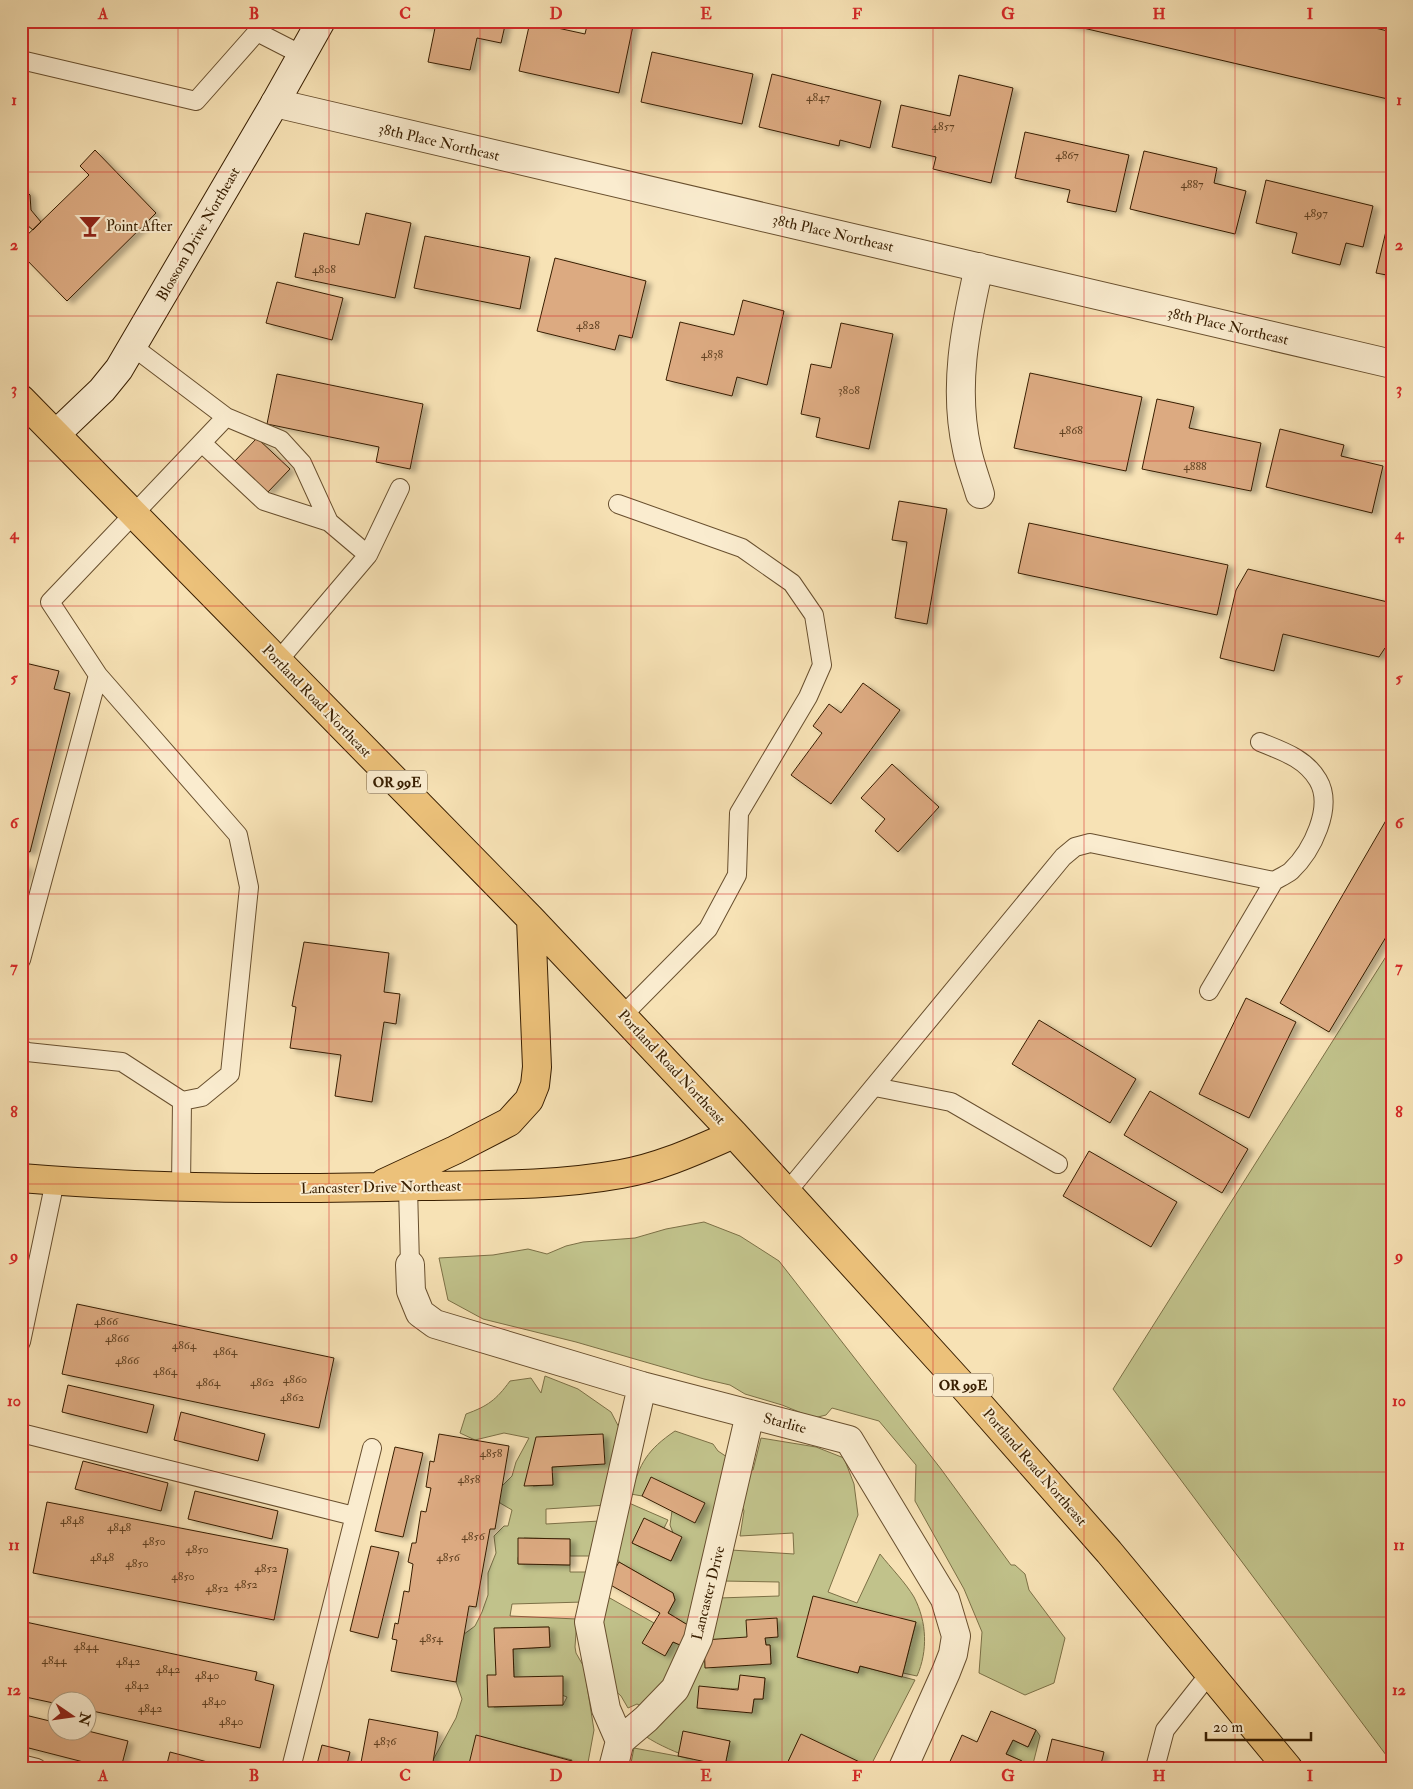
<svg xmlns="http://www.w3.org/2000/svg" width="1413" height="1789" font-family="'IM FELL Double Pica',serif">
<defs>
<filter id="shadow"><feDropShadow dx="5.5" dy="3" stdDeviation="2.5" flood-color="#0004"/></filter>
</defs>
<rect width="100%" height="100%" fill="#f7e2b5"/>
<filter id="stains"><feTurbulence type="fractalNoise" baseFrequency=".004" numOctaves="4"/><feColorMatrix values="0 0 0 0 .2 0 0 0 0 .09 0 0 0 0 .02 0 0 0 .5 -.17"/></filter>
<radialGradient id="worn" r=".72"><stop offset=".6" stop-color="#630" stop-opacity="0"/><stop offset="1" stop-color="#630" stop-opacity=".3"/></radialGradient>
<!-- green -->
<path fill="#c1c28b" stroke="#7c7046" fill-rule="evenodd" d="M1392,947V1763L1113,1389Z
M704,1222L740,1236L779,1261L941,1469L1011,1565H1015L1025,1574L1029,1590L1065,1638L1054,1683L1025,1695L979,1673L982,1632L964,1589L915,1501L916,1465L879,1421L832,1408L826,1415L814,1418L782,1405L745,1394L730,1385L704,1379L576,1342L483,1319L448,1300L439,1258L493,1255L528,1249L547,1254L566,1246L583,1242L635,1238L666,1229Z
M545,1376L578,1389L611,1412L624,1437L607,1505L546,1509V1524L600,1521L595,1556H570V1539L524,1538L518,1558V1564L570,1565V1572H591L584,1602L512,1604L510,1616L577,1619L575,1647L576,1653L584,1667L594,1730L587,1768H570L572,1760L477,1736L476,1768H432L433,1760L456,1718L462,1699L451,1667L452,1643L475,1626L482,1612L488,1595V1573L496,1553L494,1536L504,1526H508L512,1510L500,1503L496,1492L512,1476L516,1462L529,1438L504,1433L475,1440L460,1433L466,1414C488,1406 496,1400 510,1381L531,1378L541,1393ZM535,1462L563,1466L552,1467L553,1485L533,1486ZM549,1627L550,1647L513,1649L514,1677L567,1697L563,1705L494,1707L490,1688L500,1673L501,1628Z
M675,1431L713,1444L718,1451L730,1459L747,1470H753L761,1438L816,1447L844,1458L854,1484L858,1515L828,1592L857,1603L880,1554C891,1568 905,1582 914,1597C927,1622 928,1651 917,1676L903,1673L916,1622L812,1601L798,1657L858,1673L860,1666L915,1680L870,1767L802,1744L799,1739L785,1768H667L643,1762L641,1768H630L634,1748L693,1759C676,1752 660,1746 645,1736L643,1707L637,1704L628,1708L621,1696L609,1685L599,1617L608,1597L654,1623L643,1643L666,1654L673,1642L680,1645L691,1627L668,1613L675,1600L673,1593L619,1562L617,1558L629,1503L668,1520L664,1528L644,1519L632,1543L671,1561L678,1546L670,1525L672,1511L685,1502L678,1490L662,1487L646,1489L642,1496L631,1494C640,1463 647,1450 675,1431ZM742,1506L744,1511L740,1536L793,1533L794,1554L731,1550L723,1581L779,1582V1596L719,1598L725,1520ZM756,1632L765,1638L766,1645H770L771,1664L736,1645ZM751,1677L765,1678L763,1699H754L752,1712L722,1710L717,1699L721,1688C734,1689 746,1691 751,1677ZM718,1739L730,1741L725,1766L698,1760Z
M1036,1730L1040,1736L1032,1768H1019L1022,1761L1006,1754L1013,1740L1028,1747Z"/>
<!-- building -->
<path fill="#dcaa81" stroke="#381e01" filter="url(#shadow)" d="M404,21H506L501,43L477,38L470,70L428,62L435,28Z
M588,21H634L619,93L519,71L530,22L585,34Z
M1053,21H1345L1392,32V100Z
M652,52L753,74L742,124L641,102Z
M772,74L881,101L870,148L840,140L839,146L759,127Z
M959,75L1013,88L991,183L933,169L936,157L892,147L901,105L950,116Z
M1025,132L1129,155L1116,212L1067,202L1070,190L1015,178Z
M95,150L156,213L67,301L21,254V241L89,175L80,166Z
M1144,151L1217,168L1214,183L1246,191L1235,234L1130,209Z
M1266,180L1373,206L1363,247L1346,243L1340,265L1292,253L1297,233L1256,223Z
M21,186L30,195L31,210L41,222L33,230L21,220Z
M1392,206V276L1376,273Z
M366,213L411,223L395,298L295,277L304,233L359,245Z
M425,236L530,257L520,309L414,288Z
M555,258L646,281L632,338L619,335L615,350L537,331Z
M277,282L343,298L332,340L266,323Z
M743,300L784,311L767,385L737,377L732,396L666,380L680,322L734,335Z
M841,323L893,334L869,449L816,437L820,418L801,414L811,364L831,368Z
M1030,373L1142,397L1126,471L1014,448Z
M277,374L423,404L410,469L376,462L379,447L267,424Z
M1157,399L1194,407L1189,428L1261,443L1251,491L1142,469Z
M1280,429L1344,445L1341,456L1383,466L1372,513L1266,487Z
M257,438L290,469L267,493L234,462Z
M899,501L947,509L927,624L895,618L907,542L892,540Z
M1392,516V537L1387,535Z
M1029,523L1228,565L1217,615L1018,573Z
M1248,569L1392,603V650L1385,648L1379,657L1283,634L1274,671L1220,658L1236,590Z
M21,662L59,671L54,689L70,693L30,852L21,849Z
M863,683L900,710L831,804L791,775L822,733L813,726L829,704L841,713Z
M892,764L939,807L898,852L875,831L885,819L861,798Z
M1392,810V927L1329,1032L1280,1003Z
M21,865L27,867L21,888Z
M304,942L389,953L384,992L400,994L396,1024L384,1022L372,1102L335,1096L341,1055L290,1048L296,1007L292,1006Z
M1246,998L1296,1022L1249,1118L1199,1094Z
M1039,1020L1136,1079L1110,1123L1012,1064Z
M1150,1091L1248,1149L1222,1193L1124,1135Z
M1089,1151L1177,1202L1151,1247L1063,1196Z
M77,1304L334,1358L319,1428L62,1374Z
M68,1385L154,1405L147,1433L62,1412Z
M181,1412L265,1434L258,1461L174,1440Z
M439,1434L509,1446L495,1529H490L476,1607L469,1606L456,1682L391,1671L397,1640L392,1639L395,1623L398,1624L404,1591L409,1592L413,1564L408,1562L412,1543H416L421,1511L426,1512L431,1488L426,1487L430,1461L434,1462Z
M603,1434L605,1464L552,1467L553,1485L524,1486L536,1437Z
M395,1447L423,1453L403,1537L375,1531Z
M83,1461L168,1483L161,1511L75,1489Z
M651,1477L705,1503L695,1523L642,1496Z
M195,1491L278,1511L272,1539L188,1519Z
M47,1502L288,1549L274,1620L33,1573Z
M644,1518L682,1537L671,1561L632,1543Z
M518,1538L570,1539V1565L518,1564Z
M371,1546L399,1552L378,1638L350,1631Z
M619,1562L673,1593L675,1600L668,1613L691,1627L680,1645L673,1642L665,1656L642,1643L660,1613L607,1583Z
M813,1596L916,1622L902,1677L860,1666L858,1673L797,1657Z
M777,1618L778,1637L765,1638L766,1645H770L771,1664L705,1668L704,1640L747,1637L746,1620Z
M21,1621L257,1672L255,1680L274,1685L260,1748L88,1710V1702H58V1704L21,1696Z
M549,1627L550,1647L513,1649L514,1677L563,1676V1705L488,1707L487,1675H496L494,1628Z
M740,1675L765,1678L763,1699H754L752,1713L697,1708L699,1686L738,1690Z
M991,1711L1036,1730L1028,1747L1013,1740L1006,1754L1022,1761L1019,1768H947L962,1735L977,1742Z
M21,1714L58,1723V1732L88,1731L128,1741L121,1768H107L21,1746Z
M369,1719L438,1732L432,1768H360Z
M683,1731L730,1741L725,1766L678,1756Z
M801,1734L870,1767L869,1768H785Z
M476,1735L572,1761L570,1768H468Z
M1052,1739L1104,1752L1100,1768H1045Z
M322,1745L350,1752L346,1768H316Z
M170,1752L215,1764L214,1768H166Z
M643,1762L667,1768H642Z"/>
<g fill="none" stroke-linecap="round" stroke-linejoin="round">
<defs>
<path id="lane" d="M21,60L196,101L257,32L302,55
M132,346L226,417
M202,443L264,501L329,522
M618,504L742,548L792,583L814,615L822,665L808,697L739,813L737,875L708,929L623,1015
M368,555L400,488
M98,675L238,835L249,887L230,1074L202,1097L182,1101
M21,960L98,675L50,602L226,417L281,440L302,463L329,522L368,555L278,661
M1209,991L1274,881
M21,1048L27,1052L122,1062L182,1101L181,1187
M875,1087L951,1102L1058,1164
M408,1187L410,1265
M787,1192L1063,857L1075,847L1090,843L1274,881C1279,878 1286,875 1291,871C1312,851 1334,807 1318,780C1305,758 1282,751 1260,742
M21,1342L55,1181
M21,1433L354,1516
M21,1764L37,1768
M291,1768L372,1448
M1155,1768L1165,1730L1210,1673"/>
<path id="street" d="M275,103L1392,364
M979,267C965,328 953,388 967,450C970,465 976,480 980,494
M410,1265L411,1291L420,1313L435,1324L642,1386L849,1440L945,1599L956,1636L953,1654L946,1672L903,1768
M642,1386L589,1622L606,1709L620,1741L646,1719L675,1689L698,1639L750,1414
M613,1768L620,1741"/>
<path id="secondary" d="M56,434L102,390L119,369L275,103L321,21"/>
<path id="primary" d="M21,399L531,919L734,1134L963,1386L1109,1552L1288,1768
M21,1178C154,1189 288,1190 421,1186C487,1185 555,1186 621,1174C661,1167 697,1150 734,1134
M384,1183L455,1150L509,1122L529,1100L535,1085L537,1067L531,919"/>
</defs>
<!-- lane casing -->
<use href="#lane" stroke="#684f2e" stroke-width="20"/>
<!-- street casing -->
<use href="#street" stroke="#684f2e" stroke-width="30"/>
<!-- secondary casing -->
<use href="#secondary" stroke="#381e01" stroke-width="30"/>
<!-- primary casing -->
<use href="#primary" stroke="#381e01" stroke-width="30"/>
<!-- lane -->
<use href="#lane" stroke="#faeccf" stroke-width="18"/>
<!-- street -->
<use href="#street" stroke="#faeccf" stroke-width="28"/>
<!-- secondary -->
<use href="#secondary" stroke="#faeccf" stroke-width="28"/>
<!-- primary -->
<use href="#primary" stroke="#ecc17a" stroke-width="28"/>
</g>
<!-- grid -->
<path fill="none" stroke="#d62828" stroke-width="1" stroke-opacity="0.55" d="M178,21V1768M329,21V1768M480,21V1768M631,21V1768M782,21V1768M933,21V1768M1084,21V1768M1235,21V1768M21,172H1392M21,316H1392M21,461H1392M21,606H1392M21,750H1392M21,894H1392M21,1039H1392M21,1184H1392M21,1328H1392M21,1472H1392M21,1617H1392"/>
<!-- icons -->
<defs>
<symbol id="bar-bare" viewBox="-9 -9 18 18"><path d="M-6-5H6L.8 .8V4.5H3.5V6h-7V4.5H-.8V.8Z" fill="#8f2418" stroke="#faeccf" stroke-width="2.5" paint-order="stroke"/></symbol>
</defs>
<g fill-rule="evenodd">
<use href="#bar-bare" x="74" y="210" width="32" height="32"/>
</g>
<g text-anchor="middle" stroke-width="4" stroke-linejoin="round" paint-order="stroke">
<!-- number labels -->
<g font-size="12" fill="#614121">
<text x="818" y="101">4847</text>
<text x="943" y="130">4857</text>
<text x="1067" y="159">4867</text>
<text x="1192" y="188">4887</text>
<text x="1316" y="217">4897</text>
<text x="324" y="273">4808</text>
<text x="588" y="329">4828</text>
<text x="712" y="358">4838</text>
<text x="849" y="394">3808</text>
<text x="1071" y="434">4868</text>
<text x="1195" y="470">4888</text>
<text x="106" y="1325">4866</text>
<text x="117" y="1342">4866</text>
<text x="184" y="1349">4864</text>
<text x="225" y="1355">4864</text>
<text x="127" y="1364">4866</text>
<text x="165" y="1375">4864</text>
<text x="295" y="1383">4860</text>
<text x="208" y="1386">4864</text>
<text x="262" y="1386">4862</text>
<text x="292" y="1401">4862</text>
<text x="491" y="1457">4858</text>
<text x="469" y="1483">4858</text>
<text x="72" y="1524">4848</text>
<text x="119" y="1531">4848</text>
<text x="473" y="1540">4856</text>
<text x="154" y="1545">4850</text>
<text x="197" y="1553">4850</text>
<text x="102" y="1561">4848</text>
<text x="448" y="1561">4856</text>
<text x="137" y="1567">4850</text>
<text x="266" y="1572">4852</text>
<text x="183" y="1580">4850</text>
<text x="246" y="1588">4852</text>
<text x="217" y="1592">4852</text>
<text x="431" y="1642">4854</text>
<text x="86" y="1650">4844</text>
<text x="54" y="1664">4844</text>
<text x="128" y="1665">4842</text>
<text x="168" y="1673">4842</text>
<text x="207" y="1679">4840</text>
<text x="137" y="1689">4842</text>
<text x="214" y="1705">4840</text>
<text x="150" y="1712">4842</text>
<text x="231" y="1725">4840</text>
<text x="385" y="1745">4836</text>
</g>
<!-- shield labels -->
<g fill="#faeccf" stroke="#725c3f" stroke-width="1">
<rect x="367" y="770.5" width="60" height="23" rx="4"/>
<rect x="933" y="1373.5" width="60" height="23" rx="4"/>
</g>
<g font-size="14" font-weight="bold" fill="#381e01">
<text x="397" y="787">OR 99E</text>
<text x="963" y="1390">OR 99E</text>
</g>
<!-- street labels -->
<g font-size="15" fill="#381e01" stroke="#faeccf">
<text transform="translate(439 142) rotate(13)" y="5">38th Place Northeast</text>
<text transform="translate(833 233) rotate(13)" y="5">38th Place Northeast</text>
<text transform="translate(198 234) rotate(-60)" y="5">Blossom Drive Northeast</text>
<text transform="translate(1228 326) rotate(13)" y="5">38th Place Northeast</text>
<text transform="translate(317 701) rotate(46)" y="5">Portland Road Northeast</text>
<text transform="translate(672 1067) rotate(47)" y="5">Portland Road Northeast</text>
<text transform="translate(381 1187) rotate(-1)" y="5">Lancaster Drive Northeast</text>
<text transform="translate(785 1423) rotate(15)" y="5">Starlite</text>
<text transform="translate(1035 1467) rotate(49)" y="5">Portland Road Northeast</text>
<text transform="translate(708 1593) rotate(-76)" y="5">Lancaster Drive</text>
</g>
<!-- poi labels -->
<g font-size="15" fill="#381e01" stroke="#faeccf" text-anchor="start">
<text x="106" y="231">Point After</text>
</g>
</g>
<!-- margin -->
<rect width="1413" height="1789" fill="none" stroke="#f7e2b5" stroke-width="55"/>
<!-- north arrow -->
<g transform="translate(72 1716) rotate(103)"><circle r="24" fill="#faeccf" stroke="#ac9a7d"/>
<path d="M0-4L9 19L0 12L-9 19Z" fill="#8f2418"/>
<text y="-8" font-size="14" font-weight="bold" text-anchor="middle" fill="#381e01">N</text>
</g>
<!-- scale -->
<path d="M1206 1732v8h105v-8" fill="none" stroke="#381e01" stroke-width="2.5"/>
<text x="1213" y="1732" font-size="15" fill="#381e01" stroke="#faeccf" stroke-width="4" paint-order="stroke">20 m</text>
<rect x="28" y="28" width="1358" height="1734" fill="none" stroke="#d62828" stroke-width="2"/>
<g font-size="16" text-anchor="middle" font-weight="bold" fill="#d62828">
<text x="103" y="19">A</text>
<text x="254" y="19">B</text>
<text x="405" y="19">C</text>
<text x="556" y="19">D</text>
<text x="706" y="19">E</text>
<text x="857" y="19">F</text>
<text x="1008" y="19">G</text>
<text x="1159" y="19">H</text>
<text x="1310" y="19">I</text>
<text x="14" y="105">1</text>
<text x="1399" y="105">1</text>
<text x="14" y="250">2</text>
<text x="1399" y="250">2</text>
<text x="14" y="394">3</text>
<text x="1399" y="394">3</text>
<text x="14" y="539">4</text>
<text x="1399" y="539">4</text>
<text x="14" y="683">5</text>
<text x="1399" y="683">5</text>
<text x="14" y="828">6</text>
<text x="1399" y="828">6</text>
<text x="14" y="972">7</text>
<text x="1399" y="972">7</text>
<text x="14" y="1117">8</text>
<text x="1399" y="1117">8</text>
<text x="14" y="1261">9</text>
<text x="1399" y="1261">9</text>
<text x="14" y="1406">10</text>
<text x="1399" y="1406">10</text>
<text x="14" y="1550">11</text>
<text x="1399" y="1550">11</text>
<text x="14" y="1695">12</text>
<text x="1399" y="1695">12</text>
<text x="103" y="1781">A</text>
<text x="254" y="1781">B</text>
<text x="405" y="1781">C</text>
<text x="556" y="1781">D</text>
<text x="706" y="1781">E</text>
<text x="857" y="1781">F</text>
<text x="1008" y="1781">G</text>
<text x="1159" y="1781">H</text>
<text x="1310" y="1781">I</text>
</g>
<rect width="100%" height="100%" filter="url(#stains)"/>
<rect width="100%" height="100%" fill="url(#worn)"/>
</svg>
